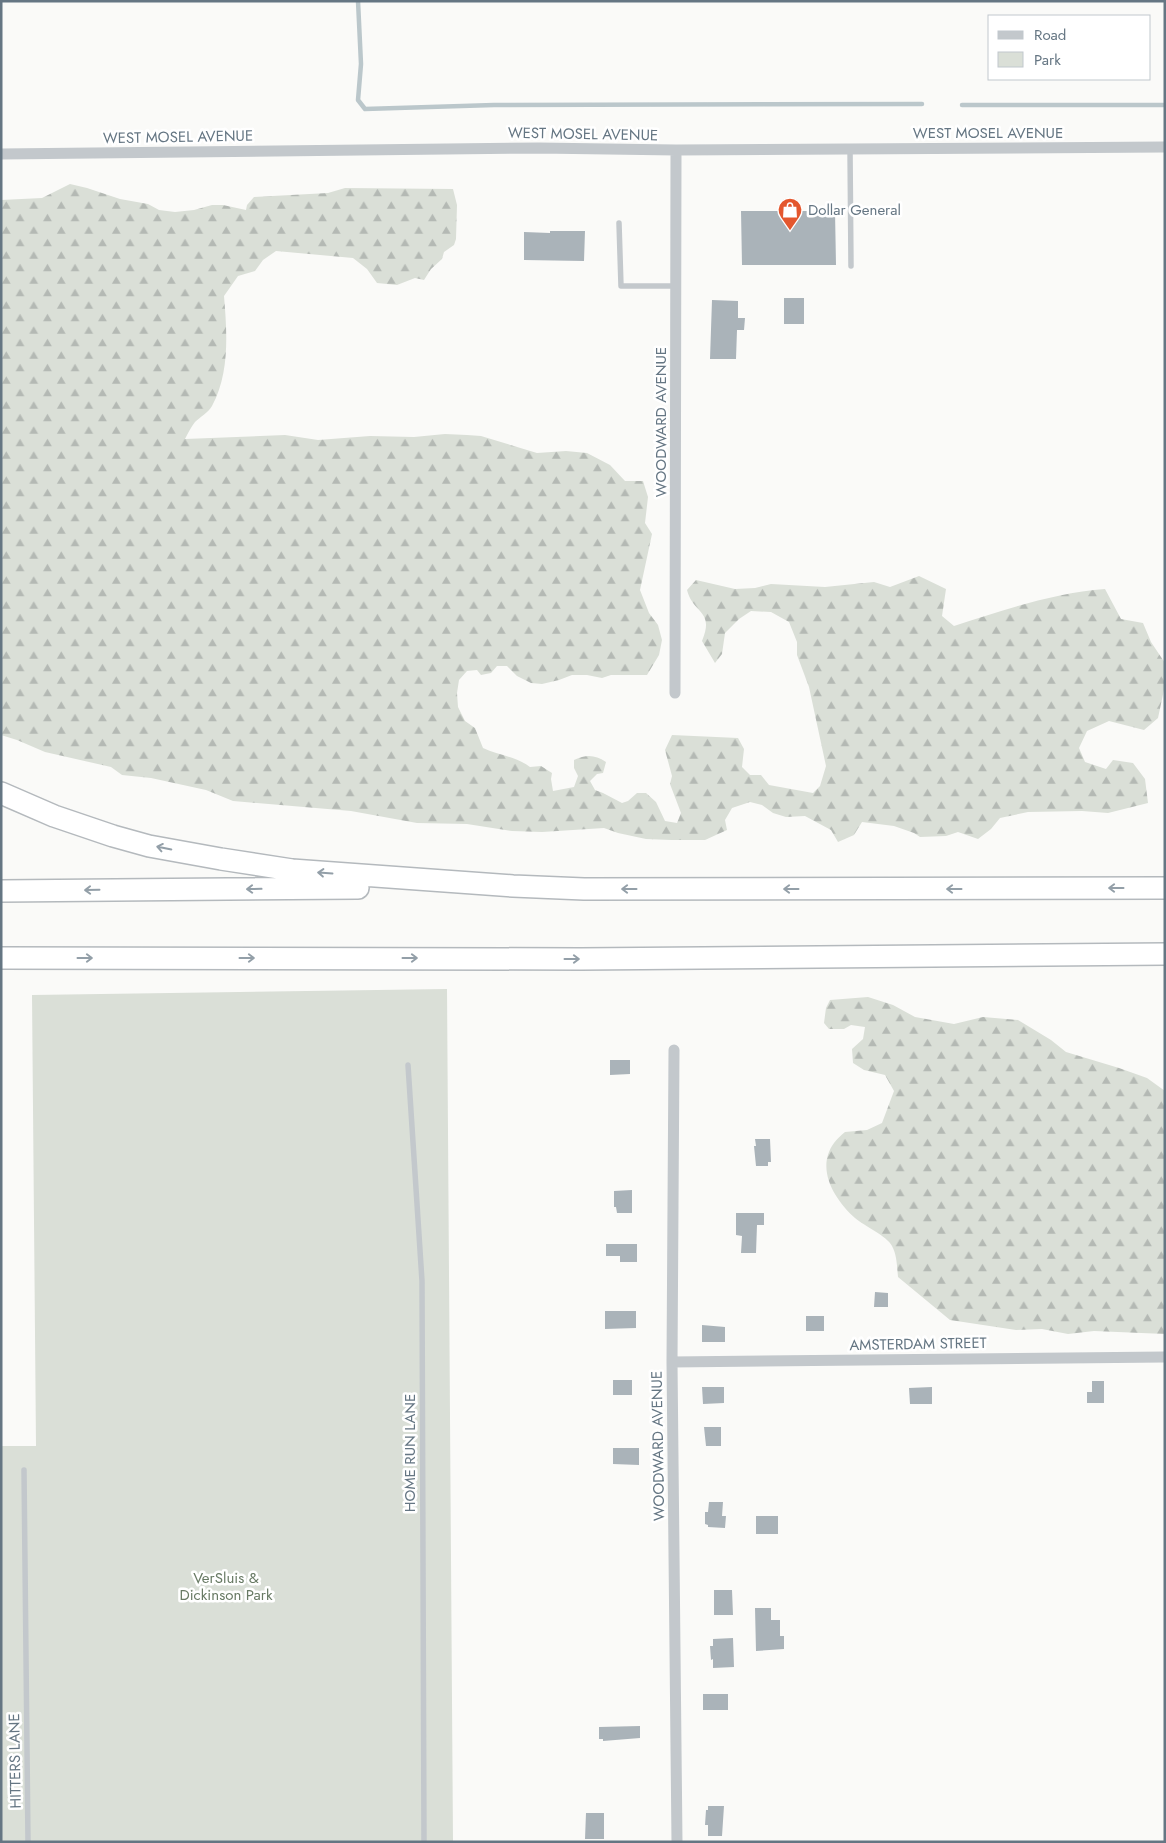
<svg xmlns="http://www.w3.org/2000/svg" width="1166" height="1843" font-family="Jost,sans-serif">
<defs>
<pattern id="forest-firs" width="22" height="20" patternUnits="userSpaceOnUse" patternTransform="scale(1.25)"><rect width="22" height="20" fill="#dadfd7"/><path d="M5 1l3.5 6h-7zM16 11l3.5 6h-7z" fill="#b4b9b4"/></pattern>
</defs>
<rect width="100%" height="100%" fill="#fafaf8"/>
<!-- green -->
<path fill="#dadfd7" d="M447,989L453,1842H1V1446H36L32,995Z"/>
<!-- forest -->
<path fill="url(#forest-firs)" d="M70,184L87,188L120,199L148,204L159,210L175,212L194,210L212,205H223L246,210L247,205L254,197L328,193L345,188L453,189L457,205L456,239L454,245L444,252L442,259L431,269L424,280L415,278L397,285L377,283L367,269L353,258L276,251L263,260L255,271L238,276L224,296C227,332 230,373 212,406C208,413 200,417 195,422C191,427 188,433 185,439L285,435L318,440L370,436L414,437L445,434L467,435L481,436L537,453L566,451L587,453L610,465L625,481H643L648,497L645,523L652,534L640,590L649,613L658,625L662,640L659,655L647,675H611L602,678L587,675H572L559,680L542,684L531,683L517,676L507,666H497L491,673L481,675L477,670L467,671L459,680L457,693L458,707L465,721L475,728L483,748C498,755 517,757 530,767L541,766L552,773L551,779L553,791L574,787L578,776L574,768V760C587,754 595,755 606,762L603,773L597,774L590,781L595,790L603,793L622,803L628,801L637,793H646L656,802L665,821L677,823L681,813L670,784L672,776L665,750L672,735L738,738L744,749L742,767L750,775H761L769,785L813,793L820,786L826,766L809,687L797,655V642L789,622L771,612L751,611L739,619L725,633L722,654L715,663L702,641C715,610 693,614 687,590L696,580L735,589L755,588L771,584L825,587L874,582L890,587L919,576L946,589L942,616L954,626C1004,610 1053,593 1105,589L1121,619L1143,623L1151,642L1165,663V685L1158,718L1144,730L1109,721L1087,731L1079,748L1085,762L1106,769L1113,760L1133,763L1145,779L1148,803L1108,813L1082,811L1028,812L1000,818L991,829L978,839L958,832L946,836L920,837L914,833L894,826L862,822L854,835L838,842L831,830L805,816L786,817L773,813L762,805L750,802L732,808L725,820L727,830L705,840H671L646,839L618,833L604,828L542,832L512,831L467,824L417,823L351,811L233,801L206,790L151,778L122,775L111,767L45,752L17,740L1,735V200L42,198Z
M868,997L893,1005L915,1017L954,1024L983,1017L1018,1020L1051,1040L1066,1052L1119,1068L1147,1078L1165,1091V1334L1094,1331L1068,1334L1042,1329L1016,1330L950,1320L898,1277C897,1267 897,1255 892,1246C887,1236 864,1226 855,1218C835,1200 815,1169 834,1143C837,1139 841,1135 845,1132L867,1130L882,1123L894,1091L885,1075L864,1070L853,1063L852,1049L863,1039L865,1027L851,1025L844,1029H829L824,1023L826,1008L830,1000Z"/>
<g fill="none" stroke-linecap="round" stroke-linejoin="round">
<!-- stream -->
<path stroke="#bbc7cb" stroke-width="4.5" d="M358,1L361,64L358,100L365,109L494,105L922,104
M962,105H1165"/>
</g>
<!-- building -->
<path fill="#aab3b9" d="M741,211H835L836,265H742Z
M550,231H585L584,261L524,260V232L550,233Z
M784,298H804V324H784Z
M712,300L738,301V318H745L744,330H737L736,359H710Z
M610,1060H630V1074L610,1075Z
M755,1139H770L771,1162H768V1166H756L754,1146H756Z
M632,1190V1213H617L616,1207H614V1191Z
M736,1213H764V1225H757L756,1253H741L742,1236L736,1235Z
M606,1244H637V1262H620V1256H606Z
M875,1292L888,1293V1307H874Z
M605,1311H636V1328L605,1329Z
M806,1316H824V1331H806Z
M702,1325L725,1327V1342H702Z
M613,1380H632V1395H613Z
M1092,1381H1104V1403H1087V1392H1092Z
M702,1387H724V1403L703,1404Z
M932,1387V1404H910L909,1388Z
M704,1427H721V1446H706Z
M613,1448H639V1465L613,1464Z
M709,1502H723L722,1516H726L725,1528L708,1527V1525L705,1524V1512H708Z
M756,1516H778V1534H756Z
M714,1590H732L733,1615H714Z
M755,1608H771V1620H780V1636H784V1649L756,1651Z
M733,1638L734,1667L713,1668V1659L711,1660L710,1646H713V1639Z
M703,1694H728V1710H703Z
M640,1726V1738L603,1741V1739H599V1727Z
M708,1806H724L722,1836H708V1825H705L706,1810H708Z
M586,1813H604V1839H585Z"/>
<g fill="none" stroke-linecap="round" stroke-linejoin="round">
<defs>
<path id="motorway" d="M1,793L54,816L113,836L149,846L221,859L292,870L513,886L584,889L1165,888
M1,891L358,888
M1,958L581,959L1165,954"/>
</defs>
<!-- motorway casing -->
<use href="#motorway" stroke="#b4b9bd" stroke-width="24"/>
<!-- service -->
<path stroke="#c3c8cc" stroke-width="5.5" d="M850,149L851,266
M619,223L621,286H676
M408,1065L422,1281L424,1842
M24,1470L28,1842"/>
<!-- minor -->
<path stroke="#c3c8cc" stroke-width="11" d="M1,154L539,148L676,150L1165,147
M675,693L676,150
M674,1050L672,1362L677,1842
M672,1362L1165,1357"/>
<!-- motorway -->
<use href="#motorway" stroke="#fff" stroke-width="21"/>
</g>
<!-- one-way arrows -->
<defs><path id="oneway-shaft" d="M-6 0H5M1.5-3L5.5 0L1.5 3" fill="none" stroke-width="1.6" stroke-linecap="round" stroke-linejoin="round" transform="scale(1.25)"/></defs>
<g stroke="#939fa8">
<use href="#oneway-shaft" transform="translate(164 848) rotate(-169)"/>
<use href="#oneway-shaft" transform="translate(325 873) rotate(-176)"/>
<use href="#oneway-shaft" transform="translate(1116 888) rotate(180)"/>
<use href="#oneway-shaft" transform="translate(254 889) rotate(179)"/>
<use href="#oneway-shaft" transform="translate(629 889) rotate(-180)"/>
<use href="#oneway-shaft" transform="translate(791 889) rotate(180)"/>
<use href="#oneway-shaft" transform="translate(954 889) rotate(180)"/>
<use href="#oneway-shaft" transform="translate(92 890) rotate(179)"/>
<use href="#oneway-shaft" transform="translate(85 958)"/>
<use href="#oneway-shaft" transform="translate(247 958)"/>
<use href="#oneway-shaft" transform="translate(410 958)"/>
<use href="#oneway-shaft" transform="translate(572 959)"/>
</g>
<!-- icons -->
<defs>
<symbol id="shop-pin" viewBox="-11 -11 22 30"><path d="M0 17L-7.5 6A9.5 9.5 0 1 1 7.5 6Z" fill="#e4572e" stroke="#fff"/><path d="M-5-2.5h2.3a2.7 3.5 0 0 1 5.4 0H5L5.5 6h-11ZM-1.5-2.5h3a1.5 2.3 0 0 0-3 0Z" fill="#fff"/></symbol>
</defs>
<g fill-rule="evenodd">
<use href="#shop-pin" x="776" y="196" width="28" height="38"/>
</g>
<g text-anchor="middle" stroke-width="5" stroke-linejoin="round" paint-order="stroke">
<!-- street labels -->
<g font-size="15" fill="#657683" stroke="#fff">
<text x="988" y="138">WEST MOSEL AVENUE</text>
<text transform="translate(583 134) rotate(1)" y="5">WEST MOSEL AVENUE</text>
<text transform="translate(178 137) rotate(-1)" y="5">WEST MOSEL AVENUE</text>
<text transform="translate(661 422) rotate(-90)" y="5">WOODWARD AVENUE</text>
<text transform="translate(918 1344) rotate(-1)" y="5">AMSTERDAM STREET</text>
<text transform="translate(658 1446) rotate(-91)" y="5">WOODWARD AVENUE</text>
<text transform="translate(410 1453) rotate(-90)" y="5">HOME RUN LANE</text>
<text transform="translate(15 1761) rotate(-91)" y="5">HITTERS LANE</text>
</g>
<!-- poi labels -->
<g font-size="15" fill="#657683" stroke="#fff" text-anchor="start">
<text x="808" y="215">Dollar General</text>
</g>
<!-- park labels -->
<g font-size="15" fill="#687a64" stroke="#fff">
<text x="226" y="1583">VerSluis &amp;<tspan x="226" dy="17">Dickinson Park</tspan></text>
</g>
</g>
<!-- border -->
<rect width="1166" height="1843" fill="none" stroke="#657683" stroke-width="5"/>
<!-- legend -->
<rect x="988" y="15" width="162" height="65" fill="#ffffff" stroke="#c1c8cd"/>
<rect x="998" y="31" width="25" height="8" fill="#c3c8cc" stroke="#c1c8cd"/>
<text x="1034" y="40" font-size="15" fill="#657683">Road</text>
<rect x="998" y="52" width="25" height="15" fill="#dadfd7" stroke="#c1c8cd"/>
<text x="1034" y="65" font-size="15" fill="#657683">Park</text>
</svg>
